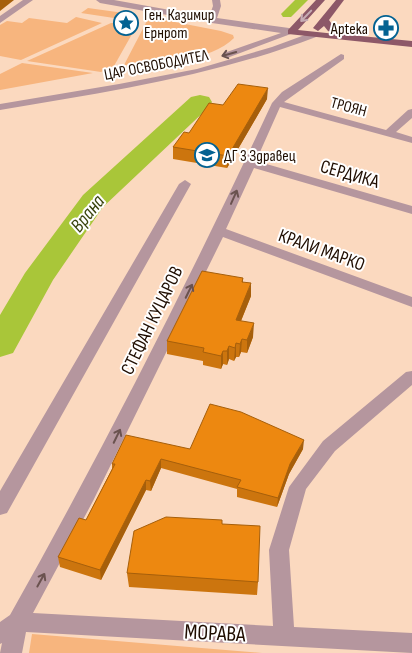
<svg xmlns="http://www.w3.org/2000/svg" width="412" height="653" font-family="'Sofia Sans Condensed',sans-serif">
<rect width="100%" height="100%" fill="#fbd9bf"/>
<!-- green -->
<path fill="#f7b57e" d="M88,8L124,13L114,18L81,13Z
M76,17L102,23L21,60L0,56V25L7,21L22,23L29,18L67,23Z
M149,17L221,31L233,35L234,38C212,61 154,65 124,65Z
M111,23H125L136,27L114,66L101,72L27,61Z
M22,63L93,73L0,90V74Z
M32,634L262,653H29Z"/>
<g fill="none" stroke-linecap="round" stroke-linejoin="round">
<!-- canal -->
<path fill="#a9c639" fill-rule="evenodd" d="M295,0H308L291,17H283L281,14Z"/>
<!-- river -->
<path fill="#a9c639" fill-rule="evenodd" d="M200,95L209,97L212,102L209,107L103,207L53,280L13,353L0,357V315L25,273L83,195L191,97Z"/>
<!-- minor -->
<path fill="#b5969e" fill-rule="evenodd" d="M23,0H33L0,23V16Z
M96,0H114L209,17L213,6L212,0H220L221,6L217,18L289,28L296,32L227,58L222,55L224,53L281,33L212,23L100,3Z
M313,32L316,33V37C214,76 108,92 0,110V104L119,84L197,69L272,47Z
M341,54L344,55V59L284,102L386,130L408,110L412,109V118L396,132L412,137V143L280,107L256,161L412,206V214L254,168L226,229L412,297V307L223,237L93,501L33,613L273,626L269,550L289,487L323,441L406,372L412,371V385L335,451L306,489L289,550L294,627L412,633V653L26,632L22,653H0L2,643L0,644V622L10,615C104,448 191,277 272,103L282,92Z
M185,180L191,184L7,513L0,515V491L179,184Z"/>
<!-- major -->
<path fill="#8d5868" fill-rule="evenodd" d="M316,0H325L298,30L336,34L328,31L324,26L318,31L313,28L336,0H344L329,20L334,27L349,32L350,35L412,41V47L288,34V30Z"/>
</g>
<!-- wall -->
<path fill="#cc750e" d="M267,99L227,168L173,159V147L189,133L223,105Z
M243,278V282L251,296L241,321L253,337L247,353L241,352L239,357H236L234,361L229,359L227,365L223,364L221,369L203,365V361L167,354V341Z
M190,449H303L289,474L277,507L237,497V489L161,468L151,491L146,490L101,580L60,567L58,557L86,520L112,469V464Z
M222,524L258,582L257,595L129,587L127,573Z"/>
<!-- shaded-wall -->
<path fill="#a65f0b" d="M0,0H14L0,11Z
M268,88L267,99L227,168L228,156Z
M251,283V296L236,333V320Z
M254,323L253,337L247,353V340Z
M242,339L241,352L239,357L240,344Z
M236,343V357L234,361L235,348Z
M229,346V359L227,365V351Z
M223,351V364L221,369V356Z
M304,440L303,449L289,474L277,507L278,498L290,464Z
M161,459V468L151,491L150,481Z
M146,480V490L101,580L100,570Z"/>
<!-- building -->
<path fill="#ed8810" stroke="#a65f0b" d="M238,84L268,88L228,156L173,147L184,132L189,133L209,103L223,105Z
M202,271L243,278L242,282L251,283L236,320L254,323L247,340L242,339L240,344L236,343L235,348L229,346L227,351H223L221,356L203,352L204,348L167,341Z
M210,404L241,412L304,440L290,464L278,498L237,487L241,480L161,459L150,481L146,480L100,570L58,557L79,518L86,520L115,464H112L126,435L190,449Z
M166,517L222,520V524L260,526L258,582L127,573L134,531Z"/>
<!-- one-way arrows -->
<defs><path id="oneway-shaft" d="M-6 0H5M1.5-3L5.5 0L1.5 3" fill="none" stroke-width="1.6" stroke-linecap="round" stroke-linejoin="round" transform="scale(1.25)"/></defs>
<use stroke="#c6acb4" href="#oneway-shaft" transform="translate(306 16) rotate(134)"/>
<g stroke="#6a524f">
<use href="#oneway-shaft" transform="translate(229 54) rotate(164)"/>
<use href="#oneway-shaft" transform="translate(234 197) rotate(-66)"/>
<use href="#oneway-shaft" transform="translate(189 291) rotate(-64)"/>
<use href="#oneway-shaft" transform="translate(117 436) rotate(-64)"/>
<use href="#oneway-shaft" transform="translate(41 580) rotate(-61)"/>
</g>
<!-- icons -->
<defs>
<symbol id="sight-ring" viewBox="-11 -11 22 22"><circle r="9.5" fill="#fff" stroke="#036292" stroke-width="1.5"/><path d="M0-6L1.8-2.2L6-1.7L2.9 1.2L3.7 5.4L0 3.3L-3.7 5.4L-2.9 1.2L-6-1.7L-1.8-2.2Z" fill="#036292"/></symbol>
<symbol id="pharmacy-ring" viewBox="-11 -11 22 22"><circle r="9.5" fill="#fff" stroke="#036292" stroke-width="1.5"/><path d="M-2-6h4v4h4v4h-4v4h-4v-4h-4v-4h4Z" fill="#036292"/></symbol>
<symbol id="school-ring" viewBox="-11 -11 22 22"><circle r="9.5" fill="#fff" stroke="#036292" stroke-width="1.5"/><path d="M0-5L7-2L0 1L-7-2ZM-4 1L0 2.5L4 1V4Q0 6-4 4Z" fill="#036292"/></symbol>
</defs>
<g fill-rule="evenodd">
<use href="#sight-ring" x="112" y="9" width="28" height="28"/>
<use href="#pharmacy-ring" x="372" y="14" width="28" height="28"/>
<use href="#school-ring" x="193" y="141" width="28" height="28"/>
</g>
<g text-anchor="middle" stroke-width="4" stroke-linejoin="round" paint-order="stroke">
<!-- far-poi labels -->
<g font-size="16" fill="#1f0d00" stroke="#fff" text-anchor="start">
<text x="144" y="20">Ген. Казимир<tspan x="144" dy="18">Ернрот</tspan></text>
<text x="368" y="34" text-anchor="end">Apteka</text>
<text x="224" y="161">ДГ 3 Здравец</text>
</g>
<!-- far-street labels -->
<g font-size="16" fill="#1f0d00" stroke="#fff">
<text transform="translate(156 64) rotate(-11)" y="6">ЦАР ОСВОБОДИТЕЛ</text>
<text transform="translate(349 106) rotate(15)" y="6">ТРОЯН</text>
</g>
<!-- street labels -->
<g font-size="19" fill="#1f0d00" stroke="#fff">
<text transform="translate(350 173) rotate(16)" y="7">СЕРДИКА</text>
<text transform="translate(322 249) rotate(20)" y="7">КРАЛИ МАРКО</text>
<text transform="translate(151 320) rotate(-64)" y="7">СТЕФАН КУЦАРОВ</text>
</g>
<!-- water labels -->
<g font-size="20" font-style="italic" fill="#3a450e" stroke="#fff">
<text transform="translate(87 213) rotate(-51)" y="7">Врана</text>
</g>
<!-- near-street labels -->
<g font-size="22" fill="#1f0d00" stroke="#fff">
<text transform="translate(215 632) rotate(3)" y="8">МОРАВА</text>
</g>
</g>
</svg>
